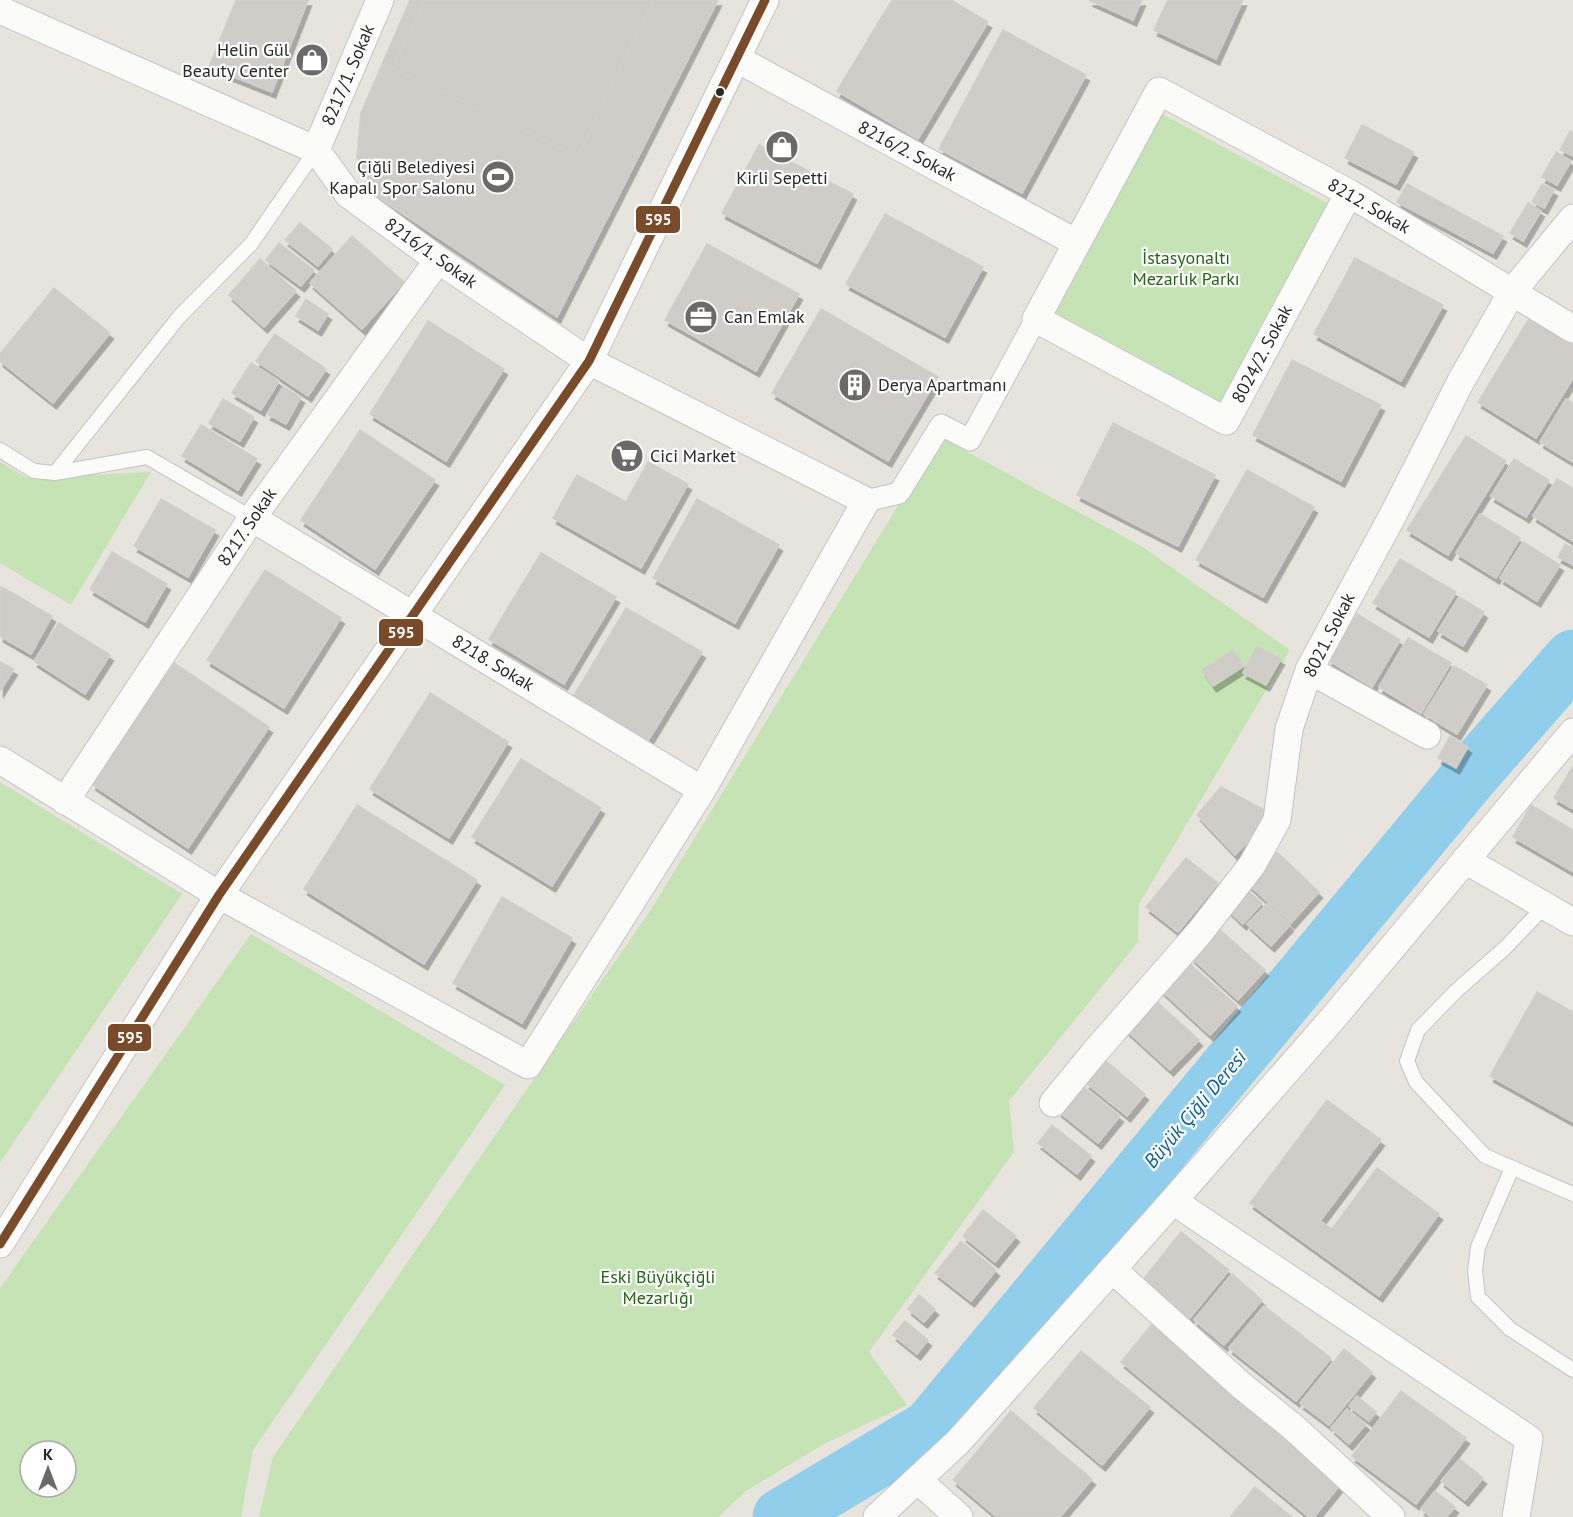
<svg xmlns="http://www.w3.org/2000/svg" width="1573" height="1517" font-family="'PT Sans',sans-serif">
<defs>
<filter id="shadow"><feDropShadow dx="3.5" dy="6" stdDeviation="0" flood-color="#0004"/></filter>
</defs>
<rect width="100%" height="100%" fill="#e7e4de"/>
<!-- green -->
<path fill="#c6e3b6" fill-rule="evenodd" d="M1162,114L1329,204L1222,403L1054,312Z
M940,437L1141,546L1290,650L1139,904L1138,942L1009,1101L1014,1152L869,1352L907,1405L824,1444L746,1491L718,1517H259L273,1457L650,911Z
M0,462L28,478L151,472L71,605L0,563Z
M0,782L182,894L0,1163Z
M251,934L505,1085L253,1450L241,1517H0V1288ZM30,1451H66V1487H30Z"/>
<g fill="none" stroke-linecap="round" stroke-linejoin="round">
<!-- river -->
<path stroke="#90ceeb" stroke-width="57" d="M781,1517L930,1428L1468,778L1573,658"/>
</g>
<!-- building -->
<path fill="#d0cdc9" stroke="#d2cfca" stroke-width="1.5" filter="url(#shadow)" d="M236,0H308L272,92L209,67Z
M410,0H718L557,317L378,197L357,157L361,113Z
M425,0H653L578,156L392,68Z
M892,0H951L988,22L918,139L837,91Z
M1089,0H1142L1133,20Z
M1168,0H1243L1216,59L1154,30Z
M1003,30L1086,75L1022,193L939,149Z
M1362,125L1414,152L1396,184L1345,158Z
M1570,131L1573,133V156L1560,150Z
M759,145L853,194L817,263L722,213Z
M1556,152L1571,161L1557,185L1542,177Z
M1407,184L1503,236L1493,253L1397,202Z
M1542,184L1554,190L1544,208L1532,202Z
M1528,203L1541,211L1523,241L1510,233Z
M885,214L983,267L945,337L846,284Z
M300,223L332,249L318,266L285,240Z
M352,236L404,282L362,329L310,283Z
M279,243L314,270L301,286L266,260Z
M707,244L799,294L756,371L665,320Z
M1355,258L1443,305L1401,381L1314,334Z
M260,259L296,291L264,327L229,295Z
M54,288L110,333L53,403L0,361V354Z
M306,299L328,314L318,330L296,316Z
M821,309L938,377L888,461L772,393Z
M1530,317L1573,344V378L1536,438L1478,402Z
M428,321L504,369L446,461L370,414Z
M275,334L326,369L308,396L256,361Z
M1292,360L1381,405L1341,481L1253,435Z
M251,363L279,381L261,410L232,393Z
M283,387L301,397L286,424L267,414Z
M223,399L254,417L240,441L209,423Z
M1566,399L1573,403V462L1540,442Z
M1113,423L1215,475L1178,546L1077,495Z
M201,425L257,459L238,490L182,456Z
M360,430L435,480L375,569L301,520Z
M1466,436L1506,461L1448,555L1407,530Z
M1514,459L1549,480L1526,517L1491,496Z
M648,462L688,484L641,568L553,518L577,475L626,502Z
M1247,470L1314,507L1263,597L1196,560Z
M1557,479L1573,488V541L1533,516Z
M161,499L215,530L188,577L134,546Z
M697,499L779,545L735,623L653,578Z
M1480,514L1520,538L1496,578L1456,553Z
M1523,542L1560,565L1537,601L1500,578Z
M1565,544L1573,548V565L1558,557Z
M112,552L167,584L145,622L90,589Z
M541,553L616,597L564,684L489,639Z
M1400,559L1456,592L1429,637L1373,603Z
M265,570L341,618L284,708L207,660Z
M0,586L52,616L31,654L0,636Z
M1459,597L1484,612L1463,646L1438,631Z
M626,608L702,652L648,741L573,697Z
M1357,614L1400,640L1372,687L1328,660Z
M59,623L110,655L85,694L34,661Z
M1408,638L1451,663L1421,713L1379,687Z
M1257,646L1281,659L1266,685L1243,673Z
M1233,650L1244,666L1213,686L1202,670Z
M0,662L14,669L0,691Z
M174,663L269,727L188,848L92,784Z
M1454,666L1487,685L1457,734L1424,714Z
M430,693L508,742L449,838L370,789Z
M1450,736L1468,747L1456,768L1438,758Z
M521,759L601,808L552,886L472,837Z
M1573,766V809L1554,798Z
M1221,787L1274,815L1235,855L1197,815Z
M357,805L477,880L424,964L304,889Z
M1531,805L1573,830V872L1513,837Z
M1277,852L1319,892L1291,923L1248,884Z
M1186,858L1218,883L1178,932L1146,907Z
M1244,887L1262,903L1243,924L1225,907Z
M502,897L572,938L522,1023L453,983Z
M1267,904L1290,925L1271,946L1247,924Z
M1218,928L1265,970L1238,1000L1191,957Z
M1188,962L1237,1006L1210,1035L1161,990Z
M1537,992L1573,1012V1122L1490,1076Z
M1153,998L1199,1040L1170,1070L1125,1029Z
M1105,1060L1145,1094L1127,1116L1086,1083Z
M1080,1084L1120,1116L1098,1143L1058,1111Z
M1327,1100L1381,1140L1320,1221L1332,1229L1377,1168L1439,1214L1379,1296L1250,1203Z
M1052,1125L1091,1156L1077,1174L1038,1143Z
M983,1210L1016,1236L995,1262L963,1236Z
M1181,1232L1229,1270L1189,1319L1141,1282Z
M961,1241L996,1270L971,1301L935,1273Z
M1232,1274L1262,1300L1224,1345L1194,1320Z
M919,1295L935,1309L924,1322L908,1309Z
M1264,1306L1331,1358L1296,1401L1229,1348Z
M905,1321L928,1340L917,1354L893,1335Z
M1152,1324L1343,1481L1314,1517H1309L1121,1362Z
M1344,1349L1372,1372L1329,1425L1300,1403Z
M1081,1351L1150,1407L1102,1465L1034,1408Z
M1401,1391L1466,1438L1416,1504L1352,1456Z
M1357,1396L1376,1412L1369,1421L1349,1406Z
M1347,1409L1366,1424L1349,1444L1331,1428Z
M1011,1411L1092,1479L1060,1517H997L953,1480Z
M1460,1459L1483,1478L1465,1500L1441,1481Z
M1255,1487L1292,1517H1230Z
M1435,1491L1455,1507L1446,1517H1431L1421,1509Z"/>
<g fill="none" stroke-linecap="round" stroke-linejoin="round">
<defs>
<path id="service" d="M0,450L34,471L55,473L147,457L252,518
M55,473L179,317L251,244L316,150
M1545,906L1505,948L1456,991L1418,1030L1407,1061L1416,1082L1485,1156L1573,1194
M1512,1168L1478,1247L1475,1271L1478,1297L1510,1329L1573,1370"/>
<path id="pedestrian" d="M866,501L899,493L941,425L970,440L1036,319"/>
<path id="minor" d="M0,10L316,150L348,194L438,260L589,361L866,501L702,790L528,1065L219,895L0,760
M737,59L1077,243
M316,150L380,0
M1349,193L1226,421L1036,319L1159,91L1349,193L1573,329
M252,518L702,790
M1309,670L1427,735
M65,801L252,518L438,260
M1465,860L1573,922
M1053,1103L1094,1053L1200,932L1252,865L1277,820L1289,729L1309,670L1394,513L1461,381L1512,292L1573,218
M1173,1201L1529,1439L1516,1517
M0,1244L219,895L589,361L765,0
M1112,1269L1242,1386L1293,1427L1391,1517
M918,1480L959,1517
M877,1517L958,1442L1173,1201L1334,1017L1573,732"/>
</defs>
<!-- service casing -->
<use href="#service" stroke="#c4c3c4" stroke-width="16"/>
<!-- pedestrian casing -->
<use href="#pedestrian" stroke="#c4c3c4" stroke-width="23"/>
<!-- minor casing -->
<use href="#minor" stroke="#c4c3c4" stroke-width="29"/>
<!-- service -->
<use href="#service" stroke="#fbfbfa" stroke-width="14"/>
<!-- pedestrian -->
<use href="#pedestrian" stroke="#fbfbfa" stroke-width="21"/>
<!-- minor -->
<use href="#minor" stroke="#fbfbfa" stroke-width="27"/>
<defs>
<path id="bus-1" d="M0,1244L219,895L589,361L765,0"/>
</defs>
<!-- bus-1 casing -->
<use href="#bus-1" stroke="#fff" stroke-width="14"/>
<!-- bus-1 -->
<use href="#bus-1" stroke="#7a4b2a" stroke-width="9"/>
</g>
<!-- icons -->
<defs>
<symbol id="shop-disc" viewBox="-11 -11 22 22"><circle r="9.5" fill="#6b6a68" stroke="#fff"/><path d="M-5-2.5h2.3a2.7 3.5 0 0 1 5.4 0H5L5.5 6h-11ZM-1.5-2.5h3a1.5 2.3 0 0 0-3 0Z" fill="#fff"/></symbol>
<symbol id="stadium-disc" viewBox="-11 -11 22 22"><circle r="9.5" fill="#6b6a68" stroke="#fff"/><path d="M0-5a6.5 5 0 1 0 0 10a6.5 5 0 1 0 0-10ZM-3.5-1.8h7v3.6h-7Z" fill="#fff"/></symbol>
<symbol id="office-disc" viewBox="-11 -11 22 22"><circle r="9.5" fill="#6b6a68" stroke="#fff"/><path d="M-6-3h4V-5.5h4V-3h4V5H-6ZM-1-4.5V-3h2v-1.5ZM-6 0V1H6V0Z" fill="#fff"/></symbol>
<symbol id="building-disc" viewBox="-11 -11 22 22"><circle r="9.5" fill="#6b6a68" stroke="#fff"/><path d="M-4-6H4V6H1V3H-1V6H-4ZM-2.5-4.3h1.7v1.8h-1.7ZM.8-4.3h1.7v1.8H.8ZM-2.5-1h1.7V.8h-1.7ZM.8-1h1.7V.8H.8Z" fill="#fff"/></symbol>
<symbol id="supermarket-disc" viewBox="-11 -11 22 22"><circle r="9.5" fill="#6b6a68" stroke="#fff"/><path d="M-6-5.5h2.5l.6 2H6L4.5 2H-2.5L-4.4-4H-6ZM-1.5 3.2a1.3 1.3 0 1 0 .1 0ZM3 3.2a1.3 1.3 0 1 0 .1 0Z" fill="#fff"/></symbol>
</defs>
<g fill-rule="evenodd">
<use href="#shop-disc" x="293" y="41" width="38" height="38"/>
<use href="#shop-disc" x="763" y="128" width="38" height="38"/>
<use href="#stadium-disc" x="479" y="158" width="38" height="38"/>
<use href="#office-disc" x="682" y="298" width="38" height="38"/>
<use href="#building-disc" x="836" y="366" width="38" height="38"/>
<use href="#supermarket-disc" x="608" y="437" width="38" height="38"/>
</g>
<!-- markers -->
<circle fill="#282828" stroke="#fff" stroke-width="2" cx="720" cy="92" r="5"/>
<g text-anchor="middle" stroke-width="4.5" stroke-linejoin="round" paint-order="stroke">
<!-- poi labels -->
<g font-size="18" fill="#282828" stroke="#fff" text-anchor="start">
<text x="289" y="56" text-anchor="end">Helin Gül<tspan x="289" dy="21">Beauty Center</tspan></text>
<text x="475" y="173" text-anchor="end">Çiğli Belediyesi<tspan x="475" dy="21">Kapalı Spor Salonu</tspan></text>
<text x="782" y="184" text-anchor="middle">Kirli Sepetti</text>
<text x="724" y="323">Can Emlak</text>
<text x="878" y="391">Derya Apartmanı</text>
<text x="650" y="462">Cici Market</text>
</g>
<!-- street labels -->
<g font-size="18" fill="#282828" stroke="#fff">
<text transform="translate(348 75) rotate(-67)" y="6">8217/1. Sokak</text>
<text transform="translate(907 151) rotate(28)" y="6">8216/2. Sokak</text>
<text transform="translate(1369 206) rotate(30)" y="6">8212. Sokak</text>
<text transform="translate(431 253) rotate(35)" y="6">8216/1. Sokak</text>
<text transform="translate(1262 354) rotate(-62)" y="6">8024/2. Sokak</text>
<text transform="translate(247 527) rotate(-56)" y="6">8217. Sokak</text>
<text transform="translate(1329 635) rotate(-63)" y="6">8021. Sokak</text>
<text transform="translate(493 663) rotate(31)" y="6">8218. Sokak</text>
</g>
<!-- park labels -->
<g font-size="18" fill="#236618" stroke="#fff">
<text x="1186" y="264">İstasyonaltı<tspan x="1186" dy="21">Mezarlık Parkı</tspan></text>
<text x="658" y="1283">Eski Büyükçiğli<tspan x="658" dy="21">Mezarlığı</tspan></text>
</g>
<!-- water labels -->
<g font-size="20" font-style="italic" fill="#0b609a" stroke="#fff">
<text transform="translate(1195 1109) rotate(-50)" y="7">Büyük Çiğli Deresi</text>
</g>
</g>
<g stroke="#fff" stroke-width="2">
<rect x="635" y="205" width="46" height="29" rx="6" fill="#7a4b2a"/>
<rect x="378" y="618" width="46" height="29" rx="6" fill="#7a4b2a"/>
<rect x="107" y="1023" width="45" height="29" rx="6" fill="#7a4b2a"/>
</g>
<g font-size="16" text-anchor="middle" font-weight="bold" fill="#fff">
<text x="658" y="225">595</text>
<text x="401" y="638">595</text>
<text x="130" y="1043">595</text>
</g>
<!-- north arrow -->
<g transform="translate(48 1469)"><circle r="28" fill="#ffffff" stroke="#a9a9a9" stroke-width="1.5"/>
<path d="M0-4.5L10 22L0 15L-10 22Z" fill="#6b6a68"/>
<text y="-9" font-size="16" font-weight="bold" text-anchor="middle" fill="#282828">K</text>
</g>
</svg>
